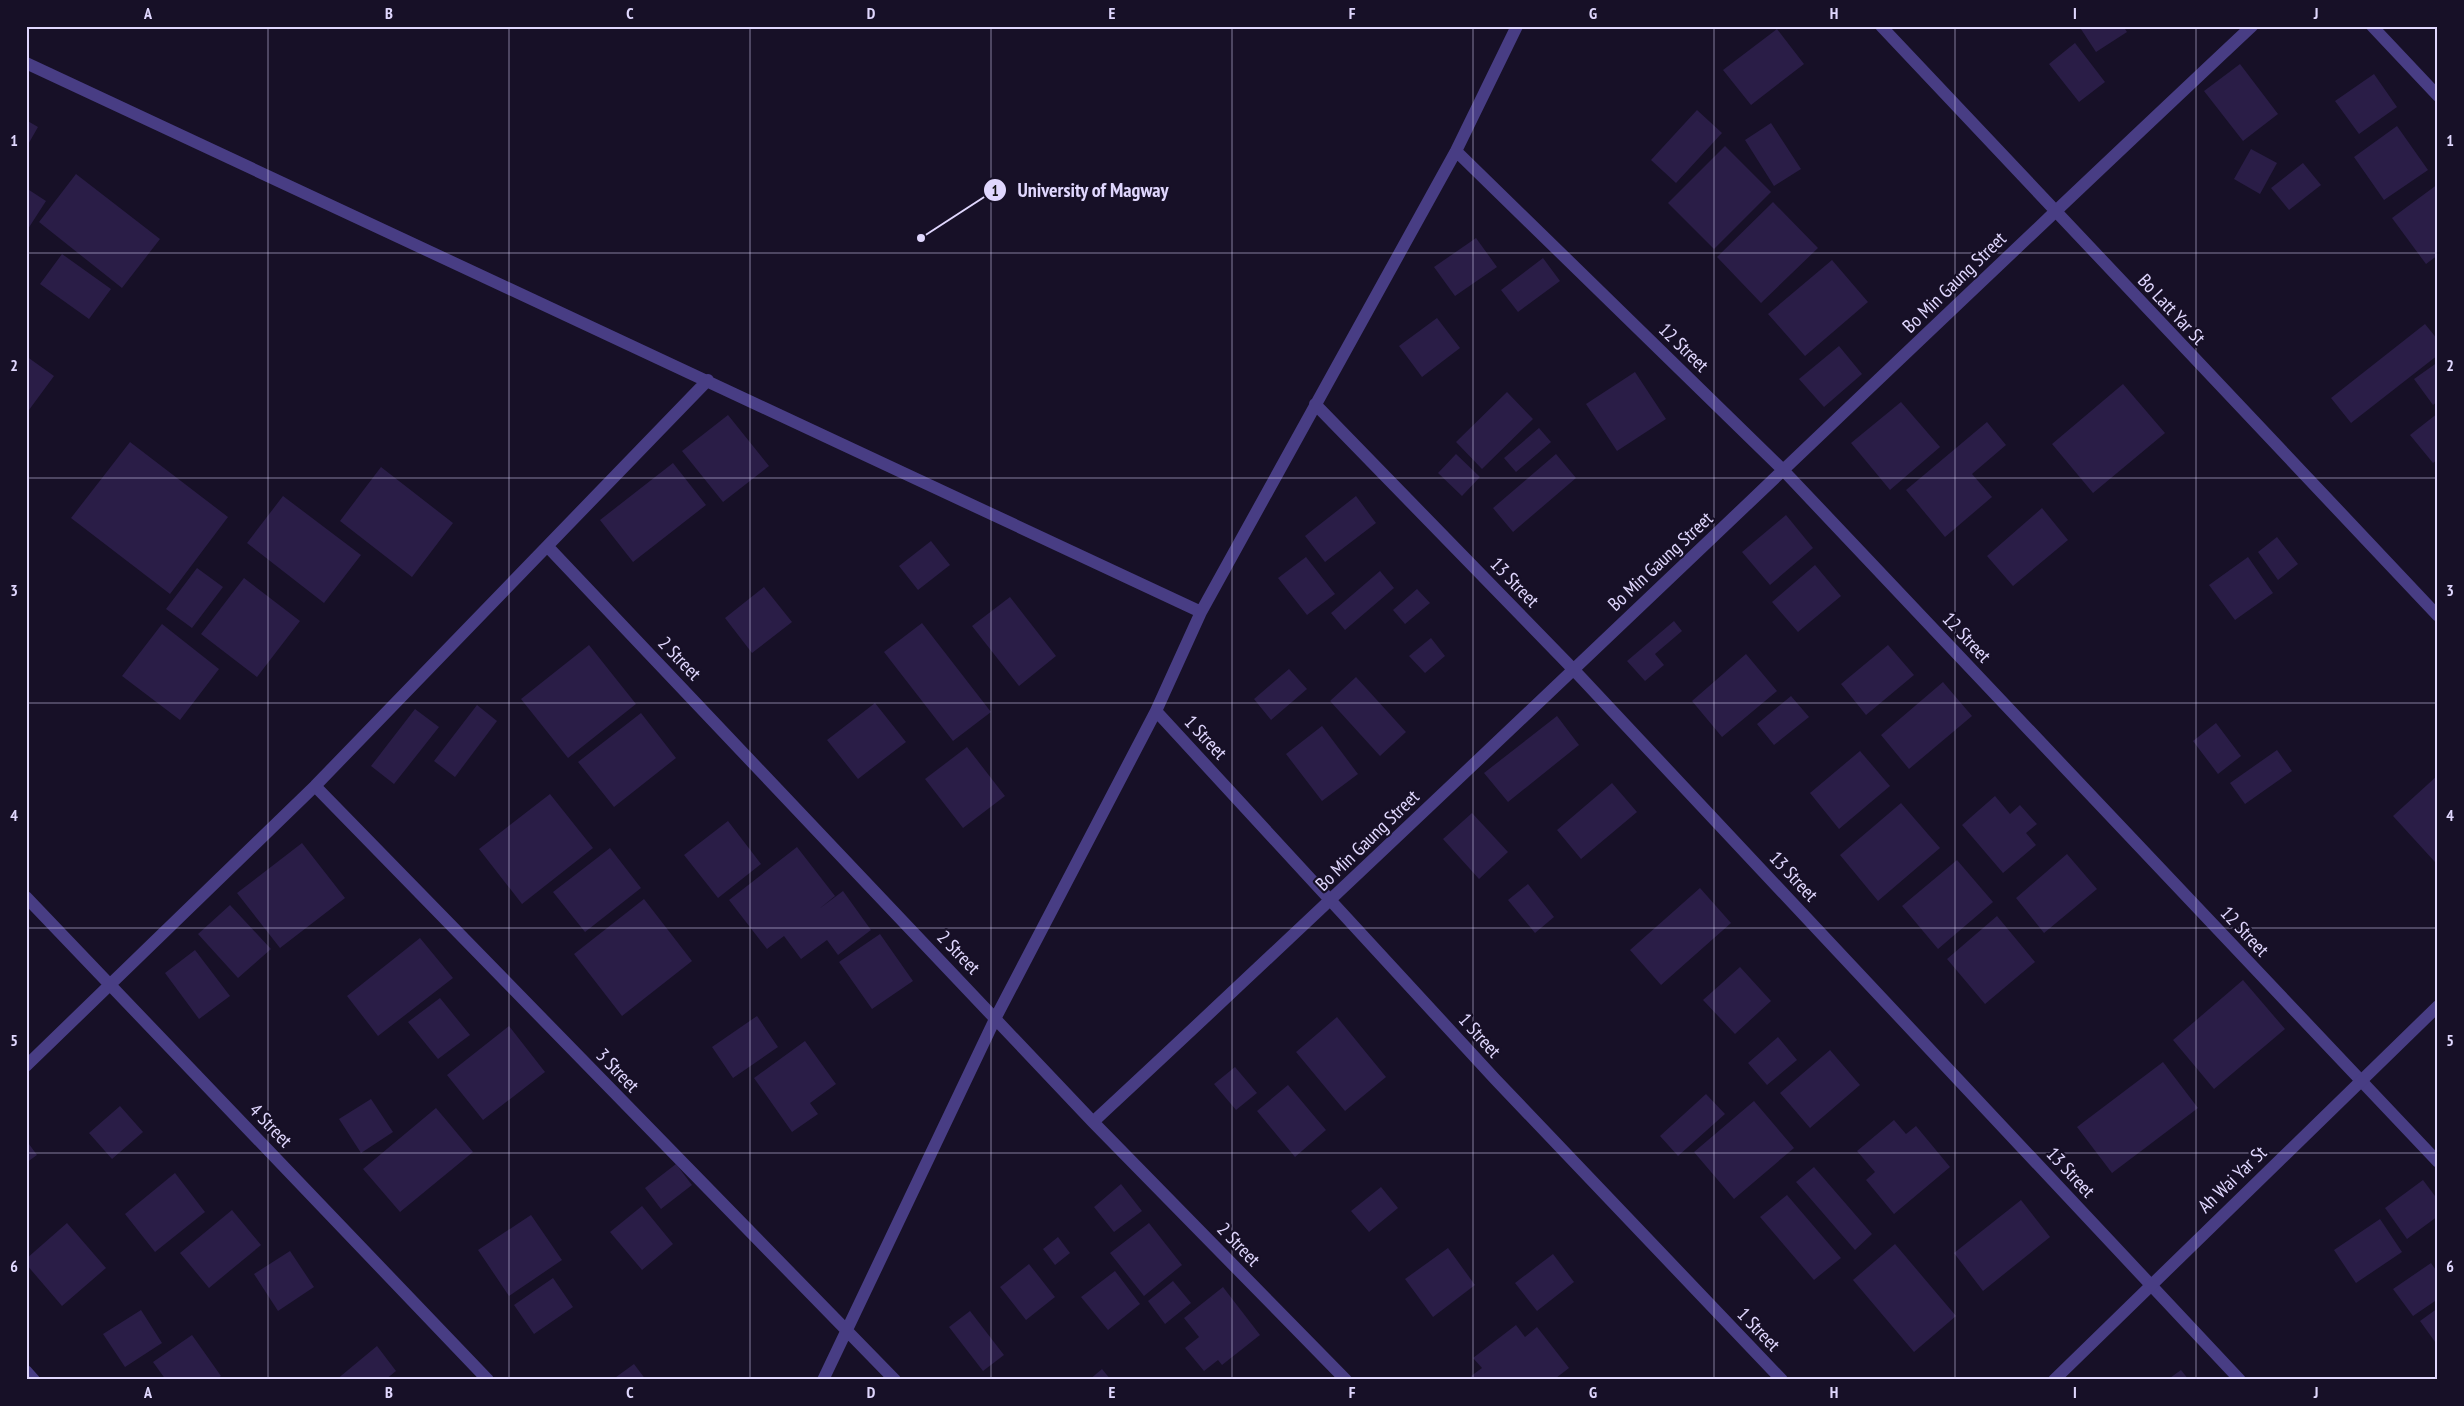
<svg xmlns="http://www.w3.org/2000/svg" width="2464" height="1406" font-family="'PT Sans Narrow',sans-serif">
<rect width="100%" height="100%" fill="#171027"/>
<!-- building -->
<path fill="#2a1d47" d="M2079,26H2123L2127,32L2096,52Z
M1777,29L1804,64L1751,105L1723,70Z
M2075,43L2105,82L2079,102L2049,64Z
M2240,64L2278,114L2243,141L2204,91Z
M2374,74L2397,107L2359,134L2335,101Z
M1697,110L1722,133L1676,183L1651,160Z
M26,120L38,127L26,148Z
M1771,123L1801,169L1774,186L1745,140Z
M2397,126L2428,170L2384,200L2354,157Z
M1725,146L1771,192L1714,249L1668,203Z
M2251,149L2277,163L2260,194L2234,179Z
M2303,163L2321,185L2289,210L2271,188Z
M76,174L160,239L122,288L39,222Z
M2438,184V255L2426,264L2392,218Z
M26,188L46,201L26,232Z
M1773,202L1818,248L1761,303L1717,257Z
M1476,238L1497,267L1455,296L1434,267Z
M62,254L111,289L89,319L40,284Z
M1543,258L1560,281L1518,312L1501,290Z
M1832,260L1868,302L1805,356L1768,314Z
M1437,318L1460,348L1422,377L1399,346Z
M2425,324L2438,340V355L2351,423L2331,398Z
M1839,346L1862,374L1824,407L1799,379Z
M26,356L54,376L26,414Z
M2438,362V401L2433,405L2414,379Z
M1635,372L1666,419L1617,451L1586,404Z
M2123,384L2165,433L2093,493L2052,444Z
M1507,392L1533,419L1482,469L1456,442Z
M1901,402L1940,447L1890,490L1851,443Z
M2438,413V459L2433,463L2410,435Z
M728,415L769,466L723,502L682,451Z
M1987,422L2006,445L1972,474L1992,497L1945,537L1906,490Z
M1539,428L1551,442L1516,472L1504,458Z
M130,442L228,517L170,594L71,518Z
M1456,454L1480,477L1462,496L1438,473Z
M1556,454L1576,478L1513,532L1493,508Z
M673,463L706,505L633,562L600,520Z
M381,467L453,523L412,577L340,521Z
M283,496L361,555L324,603L247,543Z
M1356,496L1376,523L1325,562L1305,536Z
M2042,508L2068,540L2013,586L1987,556Z
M1786,515L1813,548L1770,585L1742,552Z
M2277,537L2298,564L2278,580L2258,552Z
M931,541L950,565L918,590L899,566Z
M1306,557L1335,594L1307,615L1278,578Z
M2248,557L2273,593L2235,620L2209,585Z
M1815,565L1841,596L1798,632L1772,602Z
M197,568L223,587L192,628L166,609Z
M1380,571L1394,588L1345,630L1331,613Z
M244,578L300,621L257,677L201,634Z
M764,587L792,622L752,653L725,618Z
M1417,589L1430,603L1405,624L1393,610Z
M1010,597L1056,656L1019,686L972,626Z
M1674,621L1682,631L1655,654L1664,665L1645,681L1627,661Z
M922,623L991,712L953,741L884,652Z
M162,624L219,669L180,720L122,676Z
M1431,638L1445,656L1425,673L1409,656Z
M589,645L636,704L568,758L521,699Z
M1888,645L1914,675L1866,715L1841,684Z
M1746,654L1777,691L1722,737L1692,701Z
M1289,669L1307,689L1271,720L1254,699Z
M1356,677L1406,732L1380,756L1330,701Z
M1943,682L1972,716L1909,769L1881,735Z
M1791,696L1809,717L1774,745L1757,724Z
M875,703L906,742L858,779L827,740Z
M477,705L497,721L455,777L434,761Z
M415,709L439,727L394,784L371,766Z
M641,713L676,758L614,807L578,762Z
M1557,716L1579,745L1508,802L1484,773Z
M2216,723L2241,756L2218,774L2193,741Z
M1322,726L1358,774L1322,801L1286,754Z
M967,747L1005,796L963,828L925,779Z
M2277,750L2292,771L2245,804L2230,783Z
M1860,751L1890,786L1839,829L1810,793Z
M2438,775V859L2435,862L2393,816Z
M1612,783L1637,812L1581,859L1557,830Z
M550,794L593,848L522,904L479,849Z
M1995,796L2010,814L2020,805L2037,824L2026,833L2036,845L2003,873L1962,825Z
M1901,803L1940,848L1878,901L1840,855Z
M1472,813L1508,852L1479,879L1443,839Z
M728,821L761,864L718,898L684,855Z
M302,843L345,898L280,948L237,893Z
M797,847L835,896L819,909L843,891L871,930L838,955L827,940L801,959L784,936L767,949L729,900Z
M610,848L641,888L585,932L553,892Z
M2067,854L2097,889L2044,933L2016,898Z
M1957,860L1993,902L1938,949L1902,906Z
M1528,884L1554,917L1535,933L1508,900Z
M1700,888L1731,923L1661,985L1630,950Z
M644,899L692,961L622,1016L574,954Z
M230,905L271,949L238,978L198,934Z
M1997,916L2035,962L1985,1004L1947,959Z
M880,934L913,981L872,1009L839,962Z
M420,938L453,978L378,1036L347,996Z
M195,950L230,996L199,1019L165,973Z
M1740,967L1771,1001L1735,1034L1703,1000Z
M2243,980L2285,1029L2214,1089L2173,1040Z
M440,998L470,1035L438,1059L408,1022Z
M757,1016L778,1047L733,1078L712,1047Z
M1337,1017L1386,1077L1345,1111L1296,1052Z
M509,1026L545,1072L483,1120L447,1075Z
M1778,1037L1797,1060L1767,1085L1748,1063Z
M805,1041L836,1084L810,1103L818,1114L792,1132L754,1078Z
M1830,1050L1860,1085L1810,1128L1780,1093Z
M2163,1062L2198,1108L2112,1173L2077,1127Z
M1235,1067L1257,1093L1236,1110L1214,1084Z
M1288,1085L1326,1130L1295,1157L1257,1111Z
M1706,1094L1725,1114L1678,1156L1660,1136Z
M371,1099L393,1132L361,1153L339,1119Z
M1754,1101L1794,1148L1734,1199L1694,1152Z
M120,1106L143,1132L112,1159L89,1133Z
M436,1108L473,1152L400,1212L363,1169Z
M1894,1120L1906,1134L1916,1126L1950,1167L1894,1214L1866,1180L1875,1172L1857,1151Z
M26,1140L37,1155L26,1163Z
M676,1164L692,1185L661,1209L645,1188Z
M1814,1167L1872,1234L1855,1250L1796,1182Z
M175,1173L205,1212L155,1252L125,1214Z
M2423,1180L2438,1200V1216L2407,1239L2385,1208Z
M1121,1184L1142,1211L1114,1232L1094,1207Z
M1381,1187L1398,1208L1369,1232L1351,1211Z
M1787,1195L1841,1258L1814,1280L1760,1217Z
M2021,1200L2050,1237L1983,1291L1954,1253Z
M642,1206L673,1244L642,1270L610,1232Z
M232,1210L261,1245L209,1288L180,1253Z
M531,1215L562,1260L509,1296L478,1250Z
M2380,1219L2402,1252L2356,1283L2334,1250Z
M67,1223L106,1268L62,1306L26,1264V1259Z
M1149,1223L1182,1265L1144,1296L1110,1253Z
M1058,1237L1070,1253L1055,1265L1043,1249Z
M1895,1244L1956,1316L1914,1352L1853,1280Z
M1448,1248L1475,1285L1433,1317L1405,1279Z
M290,1251L314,1287L278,1311L254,1274Z
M1553,1254L1574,1282L1537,1311L1515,1283Z
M2431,1263L2438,1273V1299L2413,1316L2393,1289Z
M1029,1264L1055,1297L1026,1320L1000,1287Z
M1115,1271L1140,1304L1108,1330L1081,1297Z
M553,1278L573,1307L534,1334L514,1305Z
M1173,1281L1191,1303L1165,1324L1148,1301Z
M1223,1287L1260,1335L1222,1365L1218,1360L1204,1371L1185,1348L1199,1337L1184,1318Z
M2438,1308V1346L2420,1321Z
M141,1310L162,1343L125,1367L103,1334Z
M970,1311L1004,1355L983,1371L949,1327Z
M1516,1325L1525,1337L1537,1327L1569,1368L1556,1378L1557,1380H1474L1471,1376L1482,1368L1473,1358Z
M192,1335L221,1376L215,1380H166L153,1362Z
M377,1346L396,1371L385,1380H336Z
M634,1364L646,1380H612Z
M1102,1369L1111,1380H1089Z
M2181,1370L2189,1380H2167Z"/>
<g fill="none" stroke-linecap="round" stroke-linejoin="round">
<!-- minor -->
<path stroke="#483d84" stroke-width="12" d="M1881,26L2438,616
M2372,26L2438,96
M26,63L1201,612
M1456,151L1783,470L2438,1162
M1315,404L1573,669L2240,1380
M548,547L1093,1122L1346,1380
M1156,711L1495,1079L1782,1380
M315,786L895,1380
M26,897L488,1380
M26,1066L315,786L708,380
M1093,1122C1483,760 1864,390 2252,26
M26,1371L34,1380
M823,1380L996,1017L1156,711L1201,612L1456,151L1517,26"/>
<!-- tertiary -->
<path stroke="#483d84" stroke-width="12" d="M2054,1380L2438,1006"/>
</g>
<!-- grid -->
<path fill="none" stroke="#e0d7fe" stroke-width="1" stroke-opacity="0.55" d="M268,26V1380M509,26V1380M750,26V1380M991,26V1380M1232,26V1380M1473,26V1380M1714,26V1380M1955,26V1380M2196,26V1380M26,253H2438M26,478H2438M26,703H2438M26,928H2438M26,1153H2438"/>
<g text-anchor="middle" stroke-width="4.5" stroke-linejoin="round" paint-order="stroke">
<!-- street labels -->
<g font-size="19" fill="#e0d7fe" stroke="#171027">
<text transform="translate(1954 282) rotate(-44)" y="7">Bo Min Gaung Street</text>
<text transform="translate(2172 309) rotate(47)" y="7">Bo Latt Yar St</text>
<text transform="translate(1684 347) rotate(44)" y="7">12 Street</text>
<text transform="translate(1660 561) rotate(-43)" y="7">Bo Min Gaung Street</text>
<text transform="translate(1515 582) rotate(46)" y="7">13 Street</text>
<text transform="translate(1967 637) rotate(47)" y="7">12 Street</text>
<text transform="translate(680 658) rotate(46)" y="7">2 Street</text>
<text transform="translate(1206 737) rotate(47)" y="7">1 Street</text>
<text transform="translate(1367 840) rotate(-44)" y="7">Bo Min Gaung Street</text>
<text transform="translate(1794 876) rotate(47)" y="7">13 Street</text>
<text transform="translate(2245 931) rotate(47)" y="7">12 Street</text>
<text transform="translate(959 952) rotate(46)" y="7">2 Street</text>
<text transform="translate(1480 1035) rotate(48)" y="7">1 Street</text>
<text transform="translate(618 1070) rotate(46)" y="7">3 Street</text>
<text transform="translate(271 1125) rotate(46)" y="7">4 Street</text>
<text transform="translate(2071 1172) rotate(47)" y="7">13 Street</text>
<text transform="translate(2232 1179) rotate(-44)" y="7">Ah Wai Yar St</text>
<text transform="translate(1239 1244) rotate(46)" y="7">2 Street</text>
<text transform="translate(1759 1329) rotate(46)" y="7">1 Street</text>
</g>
</g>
<!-- callouts -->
<path fill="none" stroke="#e0d7fe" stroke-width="2" d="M921 238L995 190"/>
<g fill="#e0d7fe" stroke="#171027" stroke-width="2">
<circle cx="921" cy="238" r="5"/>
<circle cx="995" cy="190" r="12"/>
</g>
<g font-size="15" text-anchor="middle" font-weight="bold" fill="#111">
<text x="995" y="196">1</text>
</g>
<g font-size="20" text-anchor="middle" font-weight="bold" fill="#e0d7fe" stroke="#171027" stroke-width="4.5" stroke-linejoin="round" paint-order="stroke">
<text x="1093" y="197">University of Magway</text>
</g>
<!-- border -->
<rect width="2464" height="1406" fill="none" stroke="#171027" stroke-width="55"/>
<rect x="28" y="28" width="2408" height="1350" fill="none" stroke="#e0d7fe" stroke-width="2"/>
<g font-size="16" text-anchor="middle" font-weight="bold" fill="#e0d7fe">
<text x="148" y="19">A</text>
<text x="389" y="19">B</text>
<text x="630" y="19">C</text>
<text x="871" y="19">D</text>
<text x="1112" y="19">E</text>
<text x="1352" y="19">F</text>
<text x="1593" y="19">G</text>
<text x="1834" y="19">H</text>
<text x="2075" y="19">I</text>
<text x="2316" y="19">J</text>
<text x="14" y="146">1</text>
<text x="2450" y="146">1</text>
<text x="14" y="371">2</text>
<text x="2450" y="371">2</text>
<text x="14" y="596">3</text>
<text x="2450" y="596">3</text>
<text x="14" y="821">4</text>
<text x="2450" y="821">4</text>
<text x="14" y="1046">5</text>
<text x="2450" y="1046">5</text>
<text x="14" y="1272">6</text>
<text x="2450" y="1272">6</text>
<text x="148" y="1398">A</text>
<text x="389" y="1398">B</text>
<text x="630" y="1398">C</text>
<text x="871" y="1398">D</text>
<text x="1112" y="1398">E</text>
<text x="1352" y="1398">F</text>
<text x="1593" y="1398">G</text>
<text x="1834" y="1398">H</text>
<text x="2075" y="1398">I</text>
<text x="2316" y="1398">J</text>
</g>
</svg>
